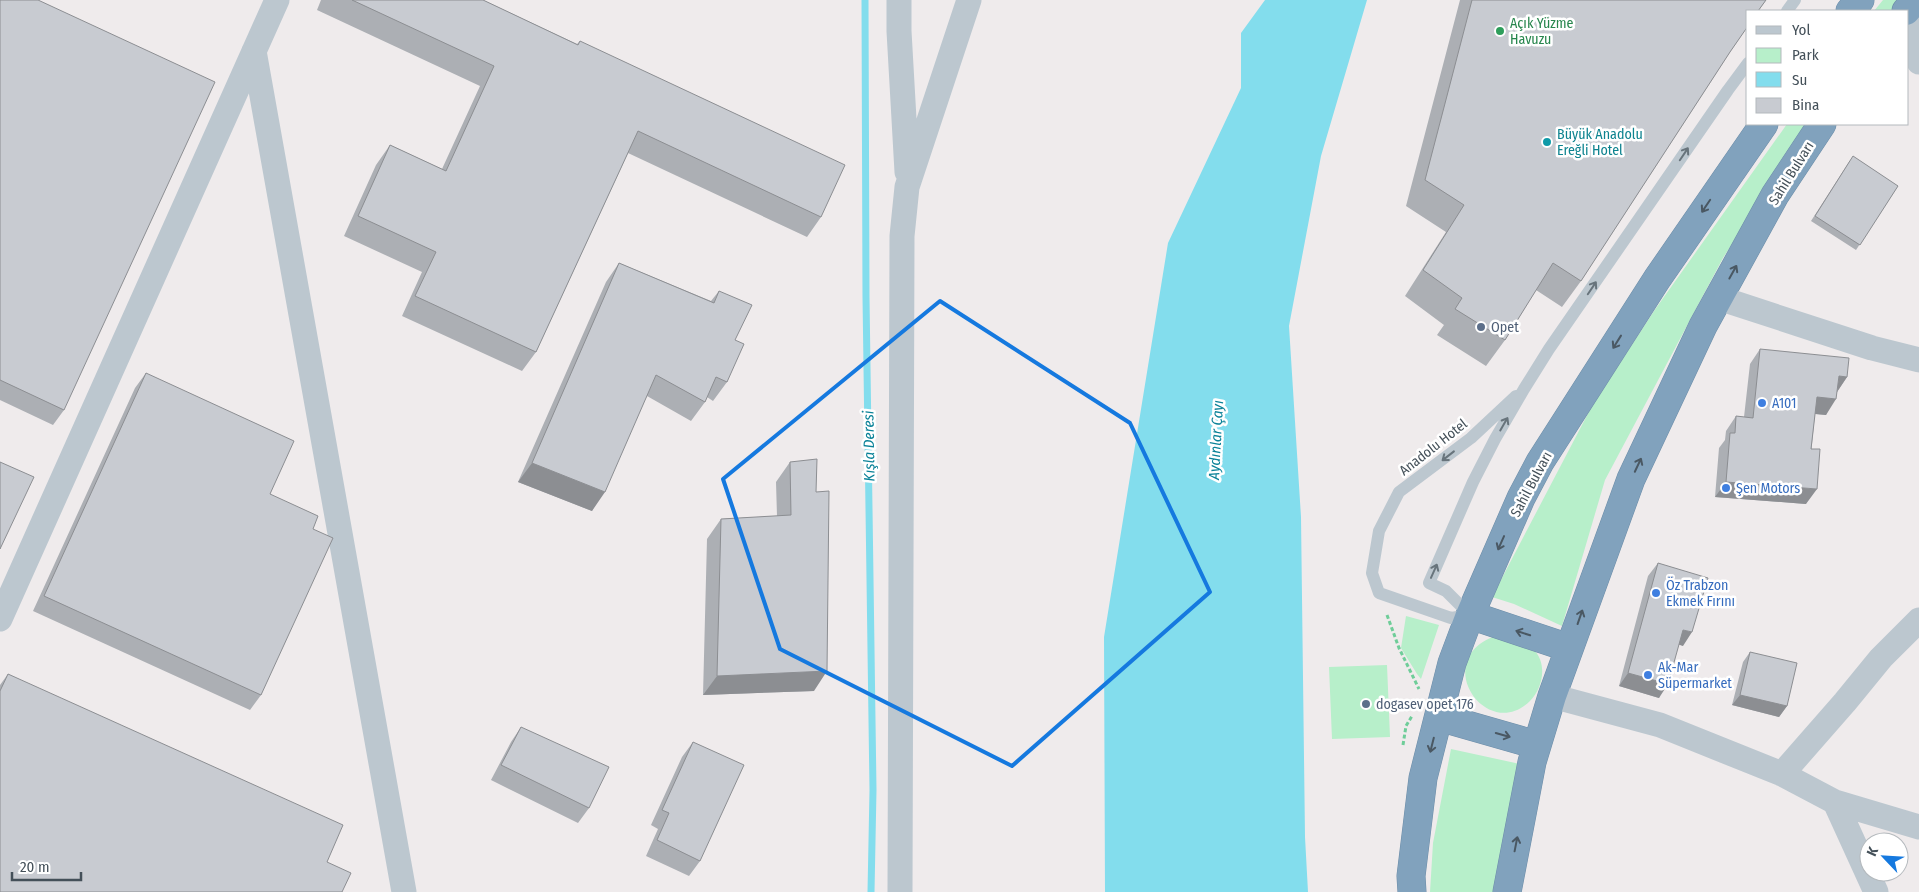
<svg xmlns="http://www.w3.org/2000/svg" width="1919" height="892" font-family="'Fira Sans Condensed',sans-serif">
<rect width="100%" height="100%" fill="#efebec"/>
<!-- green -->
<path fill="#b7efca" d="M1883,0H1900L1891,11H1874Z
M1787,124H1809L1723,258L1605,480L1562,626L1514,604L1492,597L1593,404L1654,311Z
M1406,616L1439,625L1421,679L1417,674L1401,648Z
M1498,635C1506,638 1528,643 1533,649C1548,663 1543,688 1530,701C1487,744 1427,658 1498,635Z
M1387,665L1390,737L1332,739L1329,667Z
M1451,749L1520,764L1494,892H1430L1433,843Z"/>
<!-- water -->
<path fill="#83dded" d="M1265,0H1367L1321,156L1289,326L1301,517L1305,837L1308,892H1105L1104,637L1168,243L1241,88V33Z"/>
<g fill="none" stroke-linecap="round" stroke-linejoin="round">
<!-- stream -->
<path stroke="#83dded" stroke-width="7" d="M865,0L866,297L873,790L871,892"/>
<defs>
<path id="highway" d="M1850,11L1860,0
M1906,11L1915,0
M1470,615L1569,648
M1439,717L1537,745
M1412,892L1411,876L1423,778L1452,663L1470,615L1521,498L1540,462L1657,279L1764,124
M1507,892L1532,762L1552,696L1631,479L1703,326L1775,195L1822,124"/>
</defs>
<!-- highway casing -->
<use href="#highway" stroke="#6d8da8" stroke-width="29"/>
<!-- path -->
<path stroke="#6fcd99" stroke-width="3" stroke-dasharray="4 2.5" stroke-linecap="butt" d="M1387,615L1399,648L1419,689
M1403,745L1406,726L1412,716"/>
<!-- lane -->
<path stroke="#bcc7cf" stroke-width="12" d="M1787,11L1795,0
M1470,615L1446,591L1429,583L1473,482L1495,439L1524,389L1549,349L1728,90L1748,63
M1470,615L1451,618L1379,593L1372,573L1379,531L1399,492L1471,438L1516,396"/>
<!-- street -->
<path stroke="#bcc7cf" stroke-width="25" d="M899,0V31L907,172
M1910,6L1913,37L1919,62
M254,51L404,892
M1719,298L1872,348L1919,360
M0,619L277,0
M1552,696L1660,725L1782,774L1835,802L1919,827
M1782,774L1845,702L1881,658L1919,620
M1835,802L1876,892
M900,892L902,236L907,187L969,0"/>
<!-- highway -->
<use href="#highway" stroke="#81a2bd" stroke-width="28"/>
</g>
<!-- wall -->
<path fill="#acafb4" d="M0,0L64,410L53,425L0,400Z
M321,0H483L577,44L580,41L821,217L807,237L628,153L536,352L522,371L402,316L422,272L344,236L376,165L390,145L442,169L480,86L317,10Z
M1460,0H1766L1730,52L1581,281L1562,307L1536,290L1505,340L1486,366L1437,335L1444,325L1405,296L1446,232L1406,206Z
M1849,162L1898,186L1856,250L1811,221Z
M619,263L711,301L719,291L735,340L727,382L713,401L707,397L705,402L691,421L647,396L592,511L518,482L606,282Z
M1760,349L1847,377L1837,392L1826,415L1815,414L1806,504L1715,497L1719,448L1725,440L1726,431L1736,416L1744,417L1750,364Z
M146,373L270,494L313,529L261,695L250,710L33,611L135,388Z
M790,462L816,492L814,691L703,695L707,539L721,519L777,516L776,482Z
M1658,563L1683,646L1679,644L1659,698L1619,686L1648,576Z
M1750,652L1787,706L1779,717L1732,705L1743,662Z
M8,674L327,862L0,892V685Z
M521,727L589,808L578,823L491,780L511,742Z
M693,742L700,861L689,876L646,856L658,829L651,825L682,757Z"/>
<!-- shaded-wall -->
<path fill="#8c8e92" d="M1839,376L1847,377L1837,392Z
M1817,397L1836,399L1826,415L1806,413Z
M532,463L605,492L592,511L518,482Z
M1726,482L1817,489L1806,504L1715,497Z
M1683,630L1692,632L1683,646L1674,643Z
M827,671L814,691L703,695L717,676Z
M1628,673L1668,684L1659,698L1619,686Z
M1740,695L1787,706L1779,717L1732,705Z"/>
<!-- building -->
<path fill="#c8cbd1" stroke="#8c8e92" d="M0,0H38L215,82L64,410L0,380Z
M352,0H483L578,45L580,41L845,165L821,217L638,131L536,352L415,296L436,252L358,216L390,145L446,171L494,66Z
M1472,0H1766L1758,11H1748V26L1730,52L1581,281L1553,263L1505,340L1455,309L1462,298L1423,270L1464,205L1425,180Z
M1853,156L1898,186L1860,245L1815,216Z
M619,263L714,303L719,291L752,305L735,340L744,344L727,382L716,377L705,402L656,375L605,492L532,463Z
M1760,349L1849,358L1847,377L1839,376L1836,399L1817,397L1811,449H1820L1817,489L1726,482L1730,433H1735L1736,416L1753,418Z
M146,373L294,441L270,494L318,516L313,529L333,538L261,695L44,596Z
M817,459L816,492L829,491L827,671L717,676L721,519L791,515L790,462Z
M0,462L34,477L0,549Z
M1658,563L1708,578L1692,632L1683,630L1668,684L1628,673Z
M1750,652L1797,663L1787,706L1740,695Z
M8,674L343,825L327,862L351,873L342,892H0V691Z
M521,727L609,767L589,808L501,765Z
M693,742L744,765L700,861L657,840L669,813L662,810Z"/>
<!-- one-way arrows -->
<defs><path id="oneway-shaft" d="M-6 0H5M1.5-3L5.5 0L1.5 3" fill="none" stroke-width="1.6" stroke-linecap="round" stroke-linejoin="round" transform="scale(1.25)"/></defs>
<g stroke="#68747c">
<use href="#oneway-shaft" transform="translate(1684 154) rotate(-56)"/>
<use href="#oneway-shaft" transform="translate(1592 288) rotate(-56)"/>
<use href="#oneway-shaft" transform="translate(1504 424) rotate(-60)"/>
<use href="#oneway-shaft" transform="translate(1448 456) rotate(142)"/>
<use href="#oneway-shaft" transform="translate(1434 571) rotate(-66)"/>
</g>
<g stroke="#4a5863">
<use href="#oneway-shaft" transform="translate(1706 206) rotate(124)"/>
<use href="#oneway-shaft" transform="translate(1733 272) rotate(-61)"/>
<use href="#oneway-shaft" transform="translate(1617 342) rotate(122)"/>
<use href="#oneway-shaft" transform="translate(1638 465) rotate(-65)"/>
<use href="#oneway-shaft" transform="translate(1501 543) rotate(114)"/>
<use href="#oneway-shaft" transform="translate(1580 617) rotate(-71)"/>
<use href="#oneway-shaft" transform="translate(1523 633) rotate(-162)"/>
<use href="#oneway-shaft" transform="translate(1503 735) rotate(16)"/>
<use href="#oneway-shaft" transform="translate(1432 745) rotate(104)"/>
<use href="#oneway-shaft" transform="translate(1516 844) rotate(-79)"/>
</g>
<!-- marked area -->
<path fill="none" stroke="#1579df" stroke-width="4" stroke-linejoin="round" d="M940,301L1130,423L1210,592L1012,766L780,649L723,479Z"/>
<!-- markers -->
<circle fill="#2e9e5b" stroke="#fff" stroke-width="2" cx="1500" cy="31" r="5"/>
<circle fill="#0f9aa8" stroke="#fff" stroke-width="2" cx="1547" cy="142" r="5"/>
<g fill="#5c6f8a" stroke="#fff" stroke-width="2">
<circle cx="1481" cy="327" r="5"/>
<circle cx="1366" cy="704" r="5"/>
</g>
<g fill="#3f7fe0" stroke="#fff" stroke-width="2">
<circle cx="1762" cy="403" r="5"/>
<circle cx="1726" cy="488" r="5"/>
<circle cx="1656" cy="593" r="5"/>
<circle cx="1648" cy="675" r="5"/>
</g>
<g text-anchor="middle" stroke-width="5" stroke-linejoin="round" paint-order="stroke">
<!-- leisure labels -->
<g font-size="14" fill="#27864d" stroke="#fff" text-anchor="start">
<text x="1510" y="28">Açık Yüzme<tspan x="1510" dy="16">Havuzu</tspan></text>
</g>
<!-- culture labels -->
<g font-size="14" fill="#0d838f" stroke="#fff" text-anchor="start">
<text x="1557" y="139">Büyük Anadolu<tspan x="1557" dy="16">Ereğli Hotel</tspan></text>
</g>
<!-- street labels -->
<g font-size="14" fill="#445059" stroke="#fff">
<text transform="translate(1791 173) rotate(-58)" y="5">Sahil Bulvarı</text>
<text transform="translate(1433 447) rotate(-38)" y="5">Anadolu Hotel</text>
<text transform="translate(1531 484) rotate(-62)" y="5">Sahil Bulvarı</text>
</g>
<!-- service labels -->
<g font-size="14" fill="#4e5e75" stroke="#fff" text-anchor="start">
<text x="1491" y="332">Opet</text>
<text x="1376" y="709">dogasev opet 176</text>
</g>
<!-- shop labels -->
<g font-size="14" fill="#366cbe" stroke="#fff" text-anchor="start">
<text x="1772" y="408">A101</text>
<text x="1736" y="493">Şen Motors</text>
<text x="1666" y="590">Öz Trabzon<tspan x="1666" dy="16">Ekmek Fırını</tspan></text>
<text x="1658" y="672">Ak-Mar<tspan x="1658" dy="16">Süpermarket</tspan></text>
</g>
<!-- water labels -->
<g font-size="15" font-style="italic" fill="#0a8298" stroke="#fff">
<text transform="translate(1216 440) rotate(-87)" y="5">Aydınlar Çayı</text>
<text transform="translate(869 446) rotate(-91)" y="5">Kışla Deresi</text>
</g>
</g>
<!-- legend -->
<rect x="1746" y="10" width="162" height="115" fill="#ffffff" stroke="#b4b9bd"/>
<rect x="1756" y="26" width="25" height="8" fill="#bcc7cf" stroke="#b4b9bd"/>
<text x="1792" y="35" font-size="15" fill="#445059">Yol</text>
<rect x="1756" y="48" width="25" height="15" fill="#b7efca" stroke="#b4b9bd"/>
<text x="1792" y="60" font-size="15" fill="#445059">Park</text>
<rect x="1756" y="72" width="25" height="15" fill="#83dded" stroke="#b4b9bd"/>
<text x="1792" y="85" font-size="15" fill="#445059">Su</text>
<rect x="1756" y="98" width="25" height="15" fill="#c8cbd1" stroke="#b4b9bd"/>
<text x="1792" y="110" font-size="15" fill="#445059">Bina</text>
<!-- north arrow -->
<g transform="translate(1884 857) rotate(295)"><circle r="24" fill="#ffffff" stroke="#b4b9bd"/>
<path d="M0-4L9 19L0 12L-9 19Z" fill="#1579df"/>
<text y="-8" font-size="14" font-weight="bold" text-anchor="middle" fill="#445059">K</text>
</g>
<!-- scale -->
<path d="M12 872v8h69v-8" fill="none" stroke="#445059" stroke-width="2.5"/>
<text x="20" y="872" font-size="15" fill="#445059" stroke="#ffffff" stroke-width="4" paint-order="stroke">20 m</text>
</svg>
